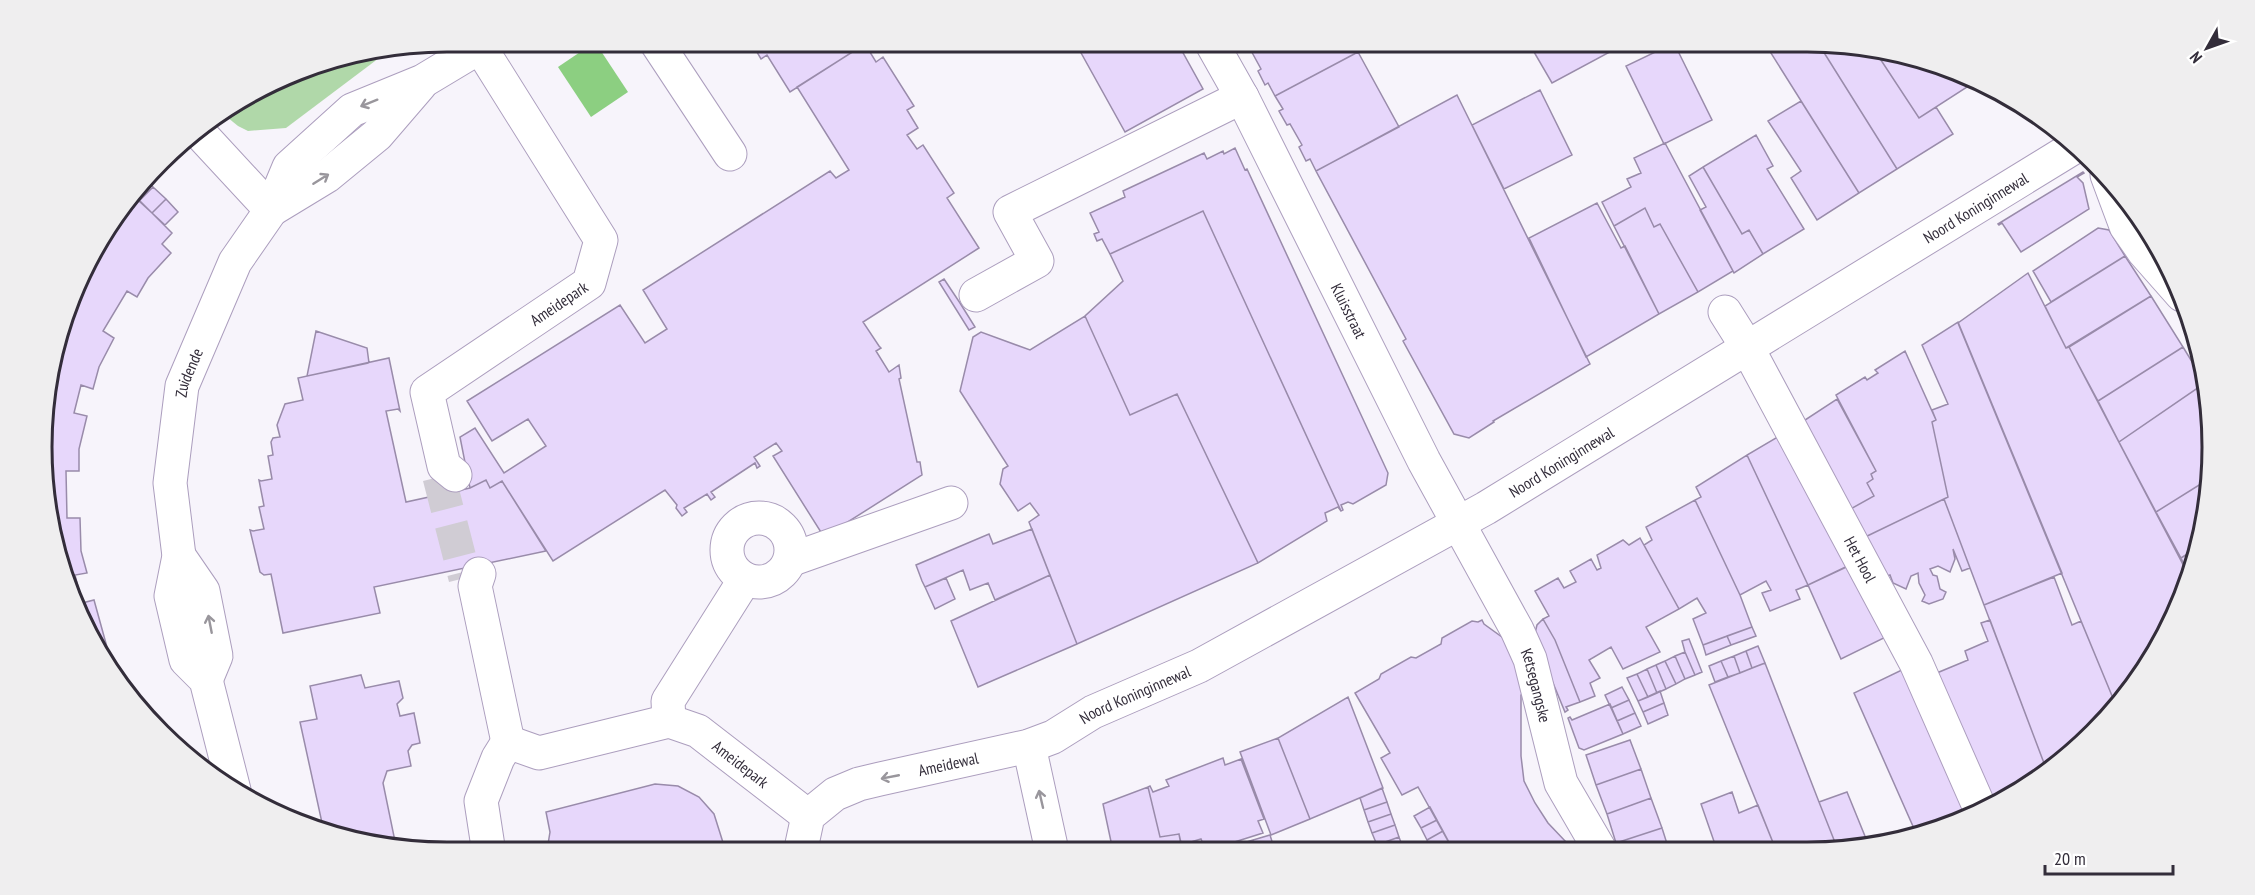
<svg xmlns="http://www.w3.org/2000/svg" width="2255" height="895" font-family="'PT Sans Narrow',sans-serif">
<rect width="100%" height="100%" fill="#f7f4fb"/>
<!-- green -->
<path fill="#b0d8a9" d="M387,52L286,128L248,131L238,126L222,113L245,96L317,64Z"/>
<!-- forest -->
<path fill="#8ccf81" d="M595,42L628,92L591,117L558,67Z"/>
<!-- building -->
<path fill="#e7d7fb" stroke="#998baa" stroke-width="1.5" d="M751,42H868L790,92L767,55L761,59Z
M1075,42H1177L1203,89L1125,132Z
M1242,42H1353L1358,52L1275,96L1268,83L1265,85L1258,71L1261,69L1249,47L1246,49Z
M1552,42H1619L1621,46L1552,83L1534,52Z
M1764,42L1818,43L1897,169L1859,193Z
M1674,43L1712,120L1664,144L1626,66Z
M1818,43L1875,51L1919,118L1936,107L1953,134L1897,169Z
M865,44L876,62L883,57L914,106L907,110L918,128L907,135L917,149L923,145L954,193L947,198L979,248L863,322L879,346L881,348L876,351L889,372L899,365L901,378L899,379L917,462H920L922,475L824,537L773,456L782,451L776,443L754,457L760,466L757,468L755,463L711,492L715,497L711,500L707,494L684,508L687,512L682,516L676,508L677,505L665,490L553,561L502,481L490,488L486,480L470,488L460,437L475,428L504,473L546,446L528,419L492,441L467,401L620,305L645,343L667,329L643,290L830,171L836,178L849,170L797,87Z
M1875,51L1913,56L1978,80L1919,118Z
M1358,52L1399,127L1316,171L1310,159L1306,161L1299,147L1302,145L1290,124L1287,125L1279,111L1283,109L1275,96Z
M1540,90L1572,155L1504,189L1472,125Z
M1457,95L1590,364L1493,421L1494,422L1469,438L1454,434L1403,341L1406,339L1316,171Z
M1801,101L1859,193L1817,220L1791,178L1801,171L1768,121Z
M1756,135L1773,166L1767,169L1804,229L1763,254L1749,230L1742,234L1703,167Z
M1665,143L1733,271L1698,292L1660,224L1654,227L1645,208L1614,226L1602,202L1631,187L1627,179L1641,173L1634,158Z
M1235,148L1245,170L1247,169L1388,473L1386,485L1353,504L1348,502L1341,505L1343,510L1341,511L1203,211L1110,254L1102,239L1097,241L1094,234L1099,232L1090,213L1125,197L1123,191L1204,153L1207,159L1223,151L1224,154Z
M1703,167L1742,234L1749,230L1763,254L1734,273L1700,210L1706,207L1689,176Z
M2083,172L2084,173L2077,177L2083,183L2089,209L2021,252L2002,223L1999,225L1998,224Z
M148,182L153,187L139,201L136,197Z
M153,187L166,199L152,213L139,201Z
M136,197L172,233L162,244L171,253L148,278L137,297L127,291L103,331L114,338L99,367L93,389L81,385L74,413L87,416L79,449V471H66L67,518H80L81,551L87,573L75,575L82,603L94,600L110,658L103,660L73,602L50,527L46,394L63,317L96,245Z
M166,199L178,212L165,225L152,213Z
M1597,203L1621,248L1625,246L1659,314L1586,357L1529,238Z
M1645,208L1654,227L1660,224L1698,292L1659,314L1614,226Z
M1203,211L1341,511L1338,507L1325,513L1327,521L1258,563L1177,394L1130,415L1085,316L1123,281L1110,254Z
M2098,228L2109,230L2125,256L2051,302L2033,271Z
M2125,256L2151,296L2066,348L2045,306Z
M2028,273L2066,348L2069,347L2189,576L2158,651L2115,703L1958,323Z
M944,279L960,303L975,327L969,330L939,282Z
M2151,296L2183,347L2098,401L2069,347Z
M1085,316L1130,415L1177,394L1258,563L1077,644L1029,522L1039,515L1030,503L1018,511L1000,484L1003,469L1008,466L960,391L973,337L981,332L1030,350Z
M1958,322L2062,573L1984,605L1944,499L1948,497L1932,422L1936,420L1932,410L1948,404L1922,345Z
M316,331L367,348L369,363L307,376Z
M2183,347L2205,383L2119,442L2098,401Z
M1905,351L1936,420L1932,422L1948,497L1861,539L1847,511L1874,496L1867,483L1873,479L1871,474L1876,471L1836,395L1865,377L1867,380L1878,373L1875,370Z
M389,358L400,411L398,409L386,411L406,502L470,488L486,480L490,488L502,481L546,551L374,587L380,613L283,633L271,574L264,575L260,572L250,530L253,531L264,529L259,507L264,506L259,480L261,481L272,479L268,456L273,455L271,442L273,438L280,437L277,425L285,404L303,400L298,378Z
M2205,383L2210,395L2212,477L2156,512L2119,442Z
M1837,399L1876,471L1871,474L1873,479L1867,483L1874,496L1847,511L1802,430L1805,420Z
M1786,432L1854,563L1808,585L1747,455Z
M1747,455L1808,585L1796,590L1800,599L1770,611L1762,593L1771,590L1766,581L1740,595L1695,500L1701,497L1696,487Z
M2212,477L2200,546L2181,558L2156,512Z
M1944,499L1970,568L1962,571L1953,549L1955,559L1950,572L1938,566L1930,569L1933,575L1937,576L1940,589L1946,592L1943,599L1929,604L1922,601L1925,595L1919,583L1918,573L1911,576L1906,589L1893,583L1890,575L1878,579L1861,539Z
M1695,500L1740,595L1752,627L1703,645L1693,619L1706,613L1697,598L1679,609L1644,545L1652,540L1646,527Z
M1032,529L1050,575L995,600L988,583L970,590L963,570L925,587L922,581L916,565L989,534L993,544Z
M1640,538L1679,609L1646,627L1660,652L1623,669L1611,647L1589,660L1600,678L1590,683L1595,696L1580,702L1555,640L1543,619L1549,616L1535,591L1558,578L1564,588L1576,582L1570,571L1591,559L1597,570L1601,568L1597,555L1623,540L1629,545Z
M2200,546L2199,553L2189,576L2181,558Z
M1857,562L1892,634L1841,659L1808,585Z
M1050,575L1077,644L978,687L951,621Z
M2054,577L2072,625L2081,621L2115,703L2075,752L2047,771L1984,605Z
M946,578L955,599L935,609L925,587Z
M1543,619L1555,640L1580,702L1566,707L1568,710L1565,712L1534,637L1537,625Z
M1482,620L1484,624L1506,640L1519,663L1524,694L1521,695V756L1524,781L1535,803L1548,823L1567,843L1554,850H1453L1418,787L1402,795L1381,758L1390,753L1355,693L1379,679L1381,674L1411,657L1416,658L1441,644L1442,638L1472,621L1478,622Z
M1990,620L2047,771L1991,808L1932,675L1968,660L1965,651L1988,641L1981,623Z
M1752,627L1756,636L1731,645L1727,636Z
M1727,636L1731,645L1706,655L1703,645Z
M1689,639L1702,672L1695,675L1685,652L1682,641Z
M1758,646L1765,663L1752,668L1746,651Z
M1746,651L1752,668L1740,673L1734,656Z
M1685,652L1695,675L1685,679L1675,656Z
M1675,656L1685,679L1676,684L1665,661Z
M1734,656L1740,673L1728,677L1721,661Z
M1665,661L1676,684L1666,689L1656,665Z
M1721,661L1728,677L1715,682L1709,666Z
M1765,663L1819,802L1838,850H1776L1709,685Z
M1656,665L1666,689L1657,693L1647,669Z
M1908,667L1974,815L1916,833L1854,693Z
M1647,669L1657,693L1648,697L1637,674Z
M1637,674L1648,697L1638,701L1627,678Z
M361,675L365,688L399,681L403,698L397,704L400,716L414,713L420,743L412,745L408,751L411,766L387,771L383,783L396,846L342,839L324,832L300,722L317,719L310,686Z
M1622,687L1629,700L1611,708L1605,695Z
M1660,691L1664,703L1643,712L1638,701Z
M1348,697L1383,788L1310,819L1278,738Z
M1629,700L1635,713L1617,721L1611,708Z
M1664,703L1668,715L1648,724L1643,712Z
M1610,704L1623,734L1584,750L1579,748L1568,718L1570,717L1572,720Z
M1635,713L1641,726L1623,734L1617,721Z
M1278,738L1310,819L1271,835L1240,752Z
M1630,740L1641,769L1596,785L1586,755Z
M1223,758L1225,765L1241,759L1264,819L1258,821L1263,833L1206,851L1201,839L1181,845L1179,834L1160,837L1148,787L1150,786L1153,792L1169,786L1166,780Z
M1641,769L1651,798L1607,814L1596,785Z
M655,784L678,786L699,797L714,814L726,852L543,853L548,844L550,832L546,812Z
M1148,787L1160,837L1179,834L1183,851H1113L1103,804Z
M1382,788L1387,802L1364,810L1360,798Z
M1732,792L1739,813L1758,805L1776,850H1717L1701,804Z
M1847,792L1867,841L1880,837L1883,843L1861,849L1838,850L1819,802Z
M1651,798L1662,828L1616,843L1607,814Z
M1387,802L1391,814L1368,822L1364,810Z
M1430,807L1437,820L1421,828L1414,816Z
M1391,814L1395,825L1372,833L1368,822Z
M1437,820L1443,831L1427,840L1421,828Z
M1395,825L1399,837L1377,845L1372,833Z
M1662,828L1669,850H1619L1616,843Z
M1443,831L1450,844L1433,851L1427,840Z
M1270,835L1275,851H1256L1253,840Z
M1399,837L1403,848L1396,851H1379L1377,845Z
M1253,840L1256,851H1235L1234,846Z
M1567,843L1573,850H1554Z
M428,844L429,851L410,848Z
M1450,844L1453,850L1437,851Z
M1234,846L1235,851H1216Z"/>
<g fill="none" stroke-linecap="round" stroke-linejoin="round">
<!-- minor-tunnel -->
<path stroke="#d0ccd4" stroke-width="33" stroke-dasharray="33 16" stroke-linecap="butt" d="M439,477L465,578"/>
<defs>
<g id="minor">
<path d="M656,42L730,154"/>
<path id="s1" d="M1211,42L1242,97L1424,461L1517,630L1530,659L1561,783L1600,850"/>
<path d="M197,130L271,210"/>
<path d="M2107,175L2126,226L2144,252L2182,295"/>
<path d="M271,210L327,176L377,135L420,85"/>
<path d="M976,295L1037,261L1010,212L1242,97"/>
<path id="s2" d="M1725,312L1747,347L1916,663L1982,813"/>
<path id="s3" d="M455,475L444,466L427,392L589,283L601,240L480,47"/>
<circle cx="759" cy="550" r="32"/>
<path d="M179,556L203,591L216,656L206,680"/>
<path d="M790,560L951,503"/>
<path d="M479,574L475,586L508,742"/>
<path d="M669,721L668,701L745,579"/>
<path d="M1029,746L1052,851"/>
<path id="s4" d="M234,790L206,680L186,660L171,596L179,556L170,483L182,386L235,262L271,210L289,167L352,110L423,81L488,42"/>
<path id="s5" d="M803,852L802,844L808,816L835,794L859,784L880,779L1029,746L1053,737L1093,712L1199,666L1486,508L2076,146"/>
<path id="s6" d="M489,853L481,801L498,758L508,742L539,753L669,721L698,731L808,816"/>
</g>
</defs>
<!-- minor casing -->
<use href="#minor" stroke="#ac9ebe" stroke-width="35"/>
<!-- minor -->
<use href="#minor" stroke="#fff" stroke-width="33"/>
</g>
<!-- one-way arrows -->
<defs><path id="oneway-shaft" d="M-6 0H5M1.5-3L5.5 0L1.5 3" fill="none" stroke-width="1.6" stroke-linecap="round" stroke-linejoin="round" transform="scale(1.5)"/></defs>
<g stroke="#99969c">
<use href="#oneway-shaft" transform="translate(369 103) rotate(158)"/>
<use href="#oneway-shaft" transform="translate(321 179) rotate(-32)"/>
<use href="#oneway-shaft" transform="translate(210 624) rotate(-101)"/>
<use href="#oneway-shaft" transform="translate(890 777) rotate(169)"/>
<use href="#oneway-shaft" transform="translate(1041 799) rotate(-103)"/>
</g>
<g text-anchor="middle" stroke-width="4.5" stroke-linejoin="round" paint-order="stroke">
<!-- street labels -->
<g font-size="16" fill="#332d3a" stroke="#fff">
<text dy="6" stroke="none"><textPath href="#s5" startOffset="1362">Noord Koninginnewal</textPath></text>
<text dy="6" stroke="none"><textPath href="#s3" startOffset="249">Ameidepark</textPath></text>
<text dy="6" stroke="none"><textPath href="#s1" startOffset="302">Kluisstraat</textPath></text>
<text dy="6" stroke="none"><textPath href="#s4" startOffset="434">Zuidende</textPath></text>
<text dy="6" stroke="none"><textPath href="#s5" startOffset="876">Noord Koninginnewal</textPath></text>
<text dy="6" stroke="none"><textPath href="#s2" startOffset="282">Het Hool</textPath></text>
<text dy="6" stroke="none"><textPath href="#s1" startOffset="722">Ketsegangske</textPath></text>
<text dy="6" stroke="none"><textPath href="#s5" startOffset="390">Noord Koninginnewal</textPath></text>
<text dy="6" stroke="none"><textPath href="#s6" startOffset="369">Ameidepark</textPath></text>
<text dy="6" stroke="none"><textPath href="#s5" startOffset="189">Ameidewal</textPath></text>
</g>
</g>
<!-- crop -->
<path d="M0 0H2255V895H0ZM447 52H1807A395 395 0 0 1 2202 447V447A395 395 0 0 1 1807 842H447A395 395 0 0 1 52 447V447A395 395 0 0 1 447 52Z" fill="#efeeef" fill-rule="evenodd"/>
<path fill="none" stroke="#332d3a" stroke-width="3" d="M447 52H1807A395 395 0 0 1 2202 447V447A395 395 0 0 1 1807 842H447A395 395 0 0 1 52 447V447A395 395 0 0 1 447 52Z"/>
<!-- north arrow -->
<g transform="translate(2207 48) rotate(230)" stroke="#ffffff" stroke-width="4.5" paint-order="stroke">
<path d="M0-4.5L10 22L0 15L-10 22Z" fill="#332d3a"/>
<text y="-9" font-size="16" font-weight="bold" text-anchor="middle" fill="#332d3a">N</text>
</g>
<!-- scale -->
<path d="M2045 865v9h128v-9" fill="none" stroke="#332d3a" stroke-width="3"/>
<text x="2054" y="865" font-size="18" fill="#332d3a" stroke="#ffffff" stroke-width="4.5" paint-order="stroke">20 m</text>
</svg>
